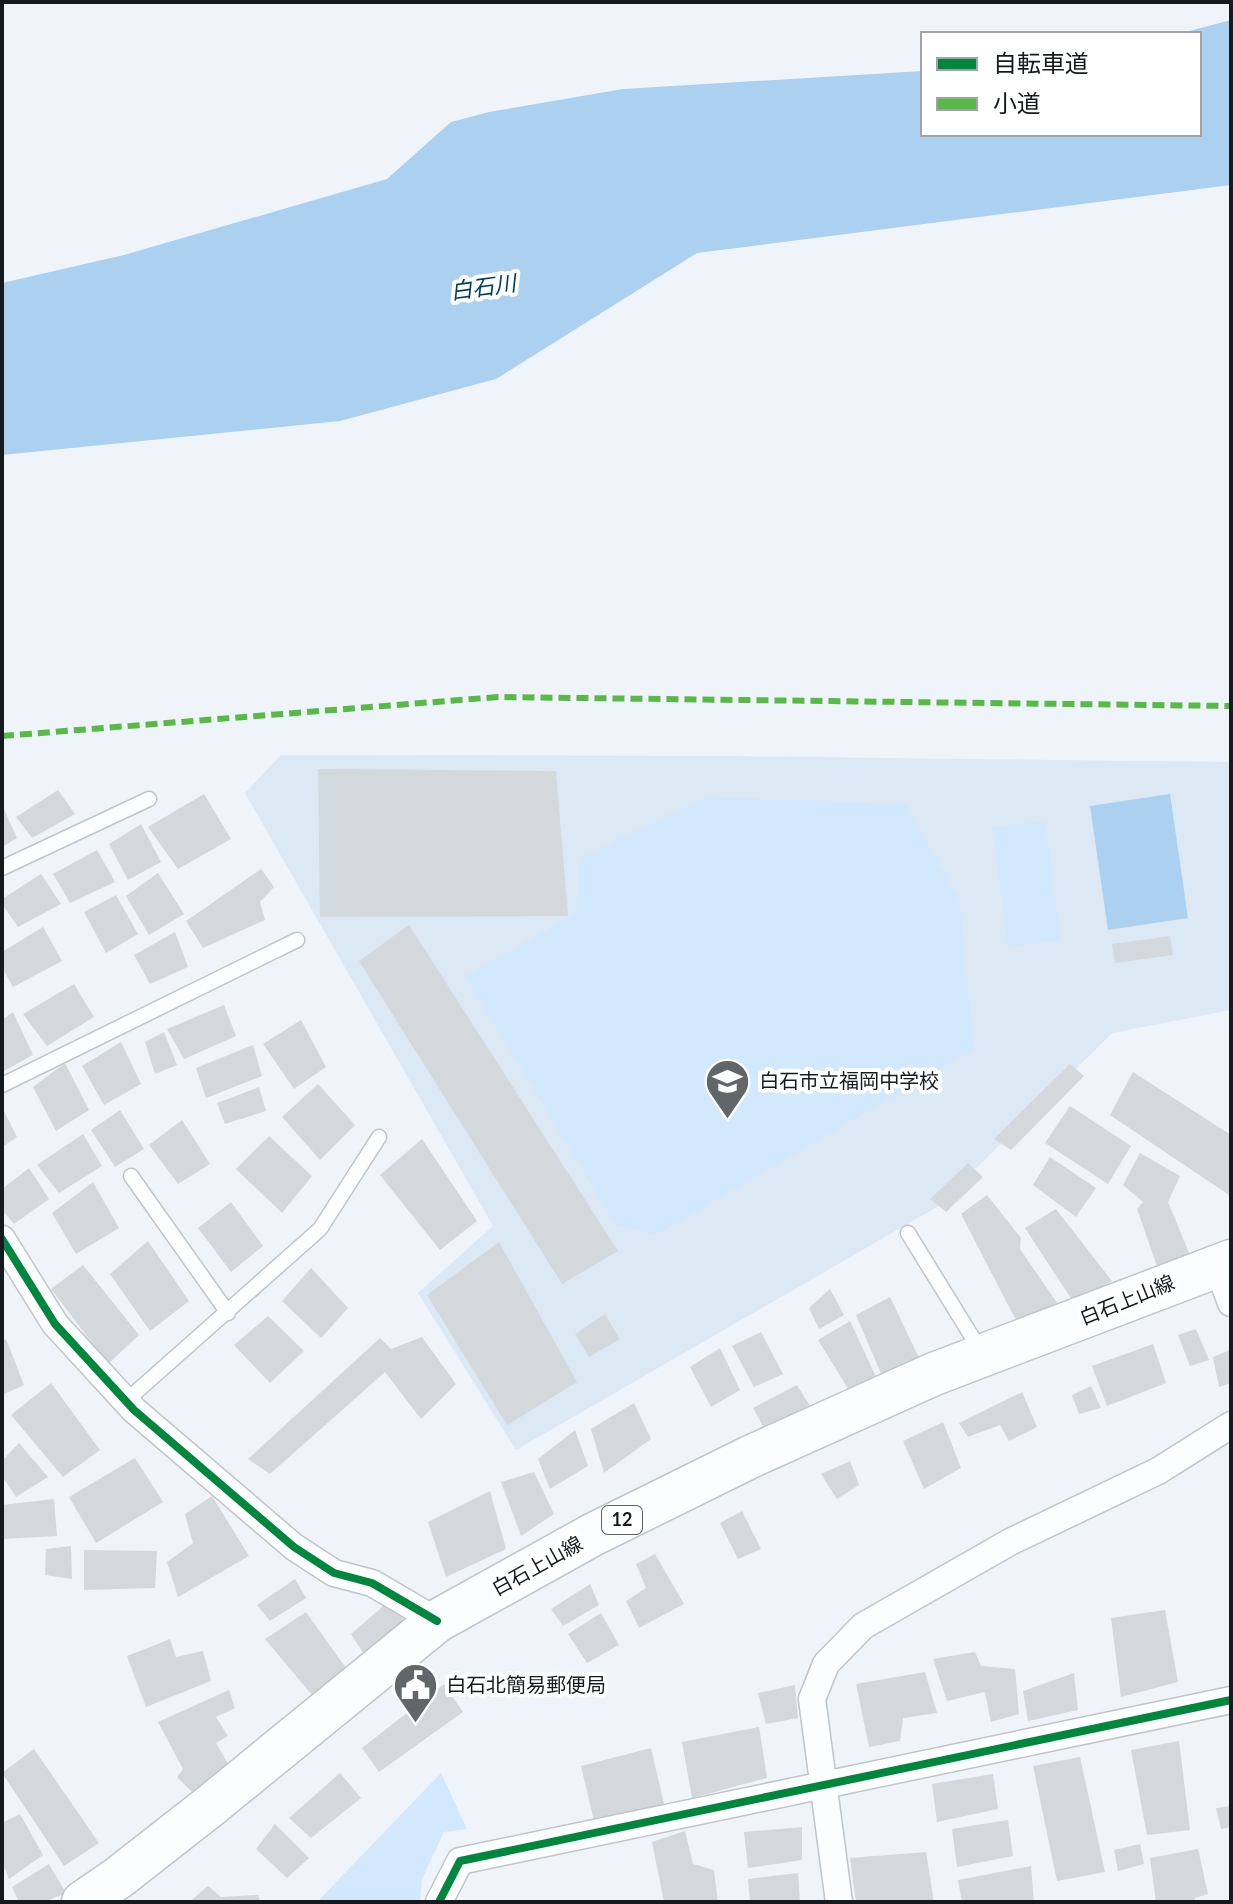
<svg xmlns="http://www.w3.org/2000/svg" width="1233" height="1904" font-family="Lato,'Noto Sans JP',sans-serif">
<rect width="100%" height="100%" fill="#eef4fa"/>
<!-- built -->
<path fill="#dce8f4" d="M281,755L724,756L1231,762V1010L1112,1033L937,1207L516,1450L418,1293L493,1226L245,793Z"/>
<!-- green -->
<path fill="#d2e8fc" d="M705,797L906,804L959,899L974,1049L656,1235L616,1225L465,976L576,914L579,859Z
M1045,821L1061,940L1008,947L992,827Z
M441,1773L467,1829L444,1832L422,1879L420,1902H317Z"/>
<!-- water -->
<path fill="#abd0f0" d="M1231,20V185L697,253L496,379L340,421L2,455V283L124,255L387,179L451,122L489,112L623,89L923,71V134H1199V34H1178Z
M1170,794L1188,918L1108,930L1090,806Z"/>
<!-- building -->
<path fill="#d3d8dd" d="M318,769L556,771L568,916L320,917Z
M58,790L75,814L32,838L16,817Z
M204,794L231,839L178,869L148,827Z
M2,805L17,838L2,847Z
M141,824L161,862L128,880L109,844Z
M97,850L115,882L70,903L53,874Z
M261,869L274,887L260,902L265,920L203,948L186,921Z
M158,873L184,914L149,935L126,896Z
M41,874L61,904L18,927L2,904V899Z
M116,895L138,934L106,953L84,912Z
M409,925L618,1251L562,1284L359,961Z
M43,927L62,961L13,987L2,967V952Z
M175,932L188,967L150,984L134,955Z
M1170,936L1173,955L1115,963L1112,944Z
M74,984L94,1017L47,1046L23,1014Z
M224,1005L236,1036L184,1059L167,1029Z
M13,1012L33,1055L2,1072V1020Z
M301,1020L326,1067L294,1089L263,1044Z
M164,1032L177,1065L155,1074L145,1042Z
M121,1042L141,1084L104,1105L82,1066Z
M253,1045L262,1076L206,1098L196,1068Z
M65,1063L89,1110L56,1131L33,1087Z
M1070,1064L1084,1076L1011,1150L994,1139Z
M1133,1072L1231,1135L1229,1195L1110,1115Z
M318,1084L355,1125L320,1160L282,1117Z
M259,1087L266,1111L225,1124L217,1103Z
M1070,1106L1131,1146L1108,1184L1045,1143Z
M2,1107L17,1137L2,1147Z
M120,1110L144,1149L115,1167L91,1130Z
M182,1120L210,1164L178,1184L149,1145Z
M83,1134L102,1166L59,1193L37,1165Z
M269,1136L312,1176L282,1213L236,1169Z
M422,1139L477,1221L440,1250L380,1175Z
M1140,1153L1180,1176L1168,1202L1190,1255L1159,1272L1137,1209L1143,1202L1123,1185Z
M1050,1157L1096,1188L1076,1217L1033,1185Z
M968,1163L983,1177L946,1212L930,1199Z
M29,1168L49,1199L14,1224L2,1210V1189Z
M93,1182L119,1228L76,1254L52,1213Z
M987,1195L1021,1238L1020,1249L1062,1310L1020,1328L961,1214Z
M231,1202L263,1246L231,1272L198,1228Z
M1056,1209L1112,1281L1074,1303L1025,1228Z
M148,1241L189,1301L150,1331L110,1274Z
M499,1242L577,1382L507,1425L427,1295Z
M83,1265L139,1335L108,1364L51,1289Z
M311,1268L348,1308L321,1338L282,1301Z
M830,1289L844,1315L819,1329L809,1308Z
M890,1297L921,1362L885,1383L856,1315Z
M605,1314L620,1339L589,1357L575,1334Z
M268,1316L304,1351L270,1383L234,1345Z
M850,1321L877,1379L852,1395L818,1340Z
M1196,1329L1209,1360L1190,1366L1178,1335Z
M761,1332L783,1374L754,1387L732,1346Z
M422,1337L456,1384L421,1419L385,1372L270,1474L248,1459L380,1338L391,1349Z
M6,1339L24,1385L2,1395V1341Z
M1153,1344L1166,1383L1107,1406L1092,1366Z
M720,1348L740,1390L711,1407L690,1367Z
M1230,1350L1231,1383L1219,1387L1213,1357Z
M51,1383L100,1450L63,1477L11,1415Z
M797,1385L813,1411L768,1436L753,1408Z
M1091,1386L1101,1408L1079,1414L1072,1395Z
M1022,1392L1037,1427L1009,1441L1000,1425L968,1437L959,1423Z
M634,1403L651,1439L604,1473L591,1429Z
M943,1422L961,1468L924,1489L903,1441Z
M575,1430L588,1466L550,1489L538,1459Z
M19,1443L48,1477L16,1497L2,1476V1461Z
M135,1458L163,1502L96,1543L69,1497Z
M850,1461L859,1485L837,1499L821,1474Z
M534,1472L554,1514L521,1536L501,1482Z
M490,1491L506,1549L446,1577L428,1522Z
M212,1496L249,1556L178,1597L167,1562L193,1543L185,1514Z
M54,1499L57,1536L2,1539V1505Z
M742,1511L761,1549L738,1559L720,1523Z
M71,1546L72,1579L45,1575L46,1549Z
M84,1550L157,1551L155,1588L84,1590Z
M655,1554L684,1604L639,1628L626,1601L646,1588L636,1564Z
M295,1579L306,1598L270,1621L257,1605Z
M590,1584L599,1605L563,1626L551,1609Z
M388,1602L417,1634L375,1671L351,1634Z
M1165,1610L1178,1682L1121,1697L1111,1618Z
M306,1612L353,1678L317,1701L265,1639Z
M601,1613L619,1645L587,1663L568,1634Z
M170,1639L176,1657L203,1651L211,1681L146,1707L127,1656Z
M975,1652L981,1666L1015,1669L1019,1714L991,1722L985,1692L947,1701L933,1659Z
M925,1672L937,1713L903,1718L900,1741L869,1747L856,1684Z
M1074,1673L1078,1710L1028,1721L1023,1691Z
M444,1684L463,1712L379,1772L362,1748Z
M795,1685L798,1718L766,1724L758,1693Z
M229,1690L235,1708L216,1717L228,1736L216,1743L235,1776L201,1801L177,1777L183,1769L158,1722Z
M759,1727L767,1778L692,1798L682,1742Z
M1179,1741L1190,1830L1147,1835L1131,1750Z
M651,1748L664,1804L594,1821L581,1766Z
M34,1749L99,1843L64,1866L2,1773Z
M1080,1757L1105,1872L1057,1881L1033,1766Z
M340,1773L361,1798L311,1838L289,1818Z
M993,1774L998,1809L937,1822L932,1784Z
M1231,1806V1827L1221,1829L1216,1808Z
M20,1814L43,1855L9,1879L2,1862V1823Z
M1008,1820L1013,1856L957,1867L952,1829Z
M275,1824L309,1858L287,1878L256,1849Z
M802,1827V1860L748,1868L744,1832Z
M685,1831L693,1864L714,1870L718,1902H664L652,1842Z
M1140,1844L1144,1864L1118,1871L1114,1850Z
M1198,1849L1208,1894L1195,1898V1902H1156L1150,1858Z
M926,1852L934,1902H856L850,1858Z
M49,1864L66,1893L44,1902H19L12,1887Z
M1031,1866L1034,1902H962L958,1880Z
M798,1873L800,1902H750L748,1879Z
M208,1886L221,1897L258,1895L260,1902H189Z"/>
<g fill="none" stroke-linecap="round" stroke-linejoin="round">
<defs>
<path id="service" d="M2,868L149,799
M2,1085L297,940
M131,1176L228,1313
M908,1233L982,1353
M126,1401L320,1229L379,1137"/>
<path id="minor" d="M2,1239L55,1324L134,1410L294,1547L334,1573L372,1583L437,1621
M1217,1265L1231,1303
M439,1902L460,1861L1231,1700
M839,1902L812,1699L826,1664L863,1626L1010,1542L1158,1471L1231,1425"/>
<path id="primary" d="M83,1902L118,1878L210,1806L437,1621L594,1534L750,1457L934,1374L1231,1261"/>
</defs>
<!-- service casing -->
<use href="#service" stroke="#c0c5ca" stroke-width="17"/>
<!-- minor casing -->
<use href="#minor" stroke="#c0c5ca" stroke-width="29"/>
<!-- primary casing -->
<use href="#primary" stroke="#c0c5ca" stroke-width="45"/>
<!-- service -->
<use href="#service" stroke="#fcfdfe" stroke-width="14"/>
<!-- minor -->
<use href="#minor" stroke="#fcfdfe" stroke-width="26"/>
<!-- primary -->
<use href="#primary" stroke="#fcfdfe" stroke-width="42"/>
<!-- quiet -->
<path stroke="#58b947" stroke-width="6" stroke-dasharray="12 6" stroke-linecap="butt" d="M2,736L498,697L1231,706"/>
<defs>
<path id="cycleway" d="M2,1239L55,1324L134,1410L294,1547L334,1573L372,1583L437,1621
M439,1902L460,1861L1231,1700"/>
</defs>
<!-- cycleway casing -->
<use href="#cycleway" stroke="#fff" stroke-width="13"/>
<!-- cycleway -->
<use href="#cycleway" stroke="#00873e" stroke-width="8"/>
</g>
<!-- icons -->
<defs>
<symbol id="school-pin" viewBox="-11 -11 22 30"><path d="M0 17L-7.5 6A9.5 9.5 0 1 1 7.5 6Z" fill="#61666b" stroke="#fff"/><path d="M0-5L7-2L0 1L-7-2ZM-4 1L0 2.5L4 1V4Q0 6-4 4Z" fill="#fff"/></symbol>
<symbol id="civic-pin" viewBox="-11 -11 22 30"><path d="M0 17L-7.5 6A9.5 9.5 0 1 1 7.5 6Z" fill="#61666b" stroke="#fff"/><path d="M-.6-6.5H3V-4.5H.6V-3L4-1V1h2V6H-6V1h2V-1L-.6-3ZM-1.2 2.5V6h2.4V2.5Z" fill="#fff"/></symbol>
</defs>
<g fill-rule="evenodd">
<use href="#school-pin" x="702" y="1056" width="51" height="69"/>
<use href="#civic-pin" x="390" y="1660" width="51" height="69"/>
</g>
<g text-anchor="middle" stroke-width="8" stroke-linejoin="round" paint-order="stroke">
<!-- shield labels -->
<rect fill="#fff" stroke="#5b5f62" stroke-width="2" x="602" y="1506" width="40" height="28" rx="6"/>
<g font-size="18" font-weight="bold" fill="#151a1e">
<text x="622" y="1526">12</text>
</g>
<!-- poi labels -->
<g font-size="20" fill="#151a1e" stroke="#fff" text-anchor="start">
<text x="759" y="1088">白石市立福岡中学校</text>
<text x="446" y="1692">白石北簡易郵便局</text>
</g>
<!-- street labels -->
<g font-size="20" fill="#151a1e" stroke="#fff">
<text transform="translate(1127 1300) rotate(-22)" y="7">白石上山線</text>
<text transform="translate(537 1566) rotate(-29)" y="7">白石上山線</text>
</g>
<!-- water labels -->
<g font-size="22" font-style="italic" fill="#003d66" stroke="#fff">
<text transform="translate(483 287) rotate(-8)" y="8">白石川</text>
</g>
</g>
<!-- border -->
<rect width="1233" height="1904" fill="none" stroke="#151a1e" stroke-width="8"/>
<!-- legend -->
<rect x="921" y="32" width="280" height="104" fill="#ffffff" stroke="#a1a3a5" stroke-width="2"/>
<rect x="937" y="58" width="40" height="12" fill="#00873e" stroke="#a1a3a5" stroke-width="2"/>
<text x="993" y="72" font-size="24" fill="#151a1e">自転車道</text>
<rect x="937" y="98" width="40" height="12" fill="#58b947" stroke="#a1a3a5" stroke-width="2"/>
<text x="993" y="112" font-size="24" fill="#151a1e">小道</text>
</svg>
